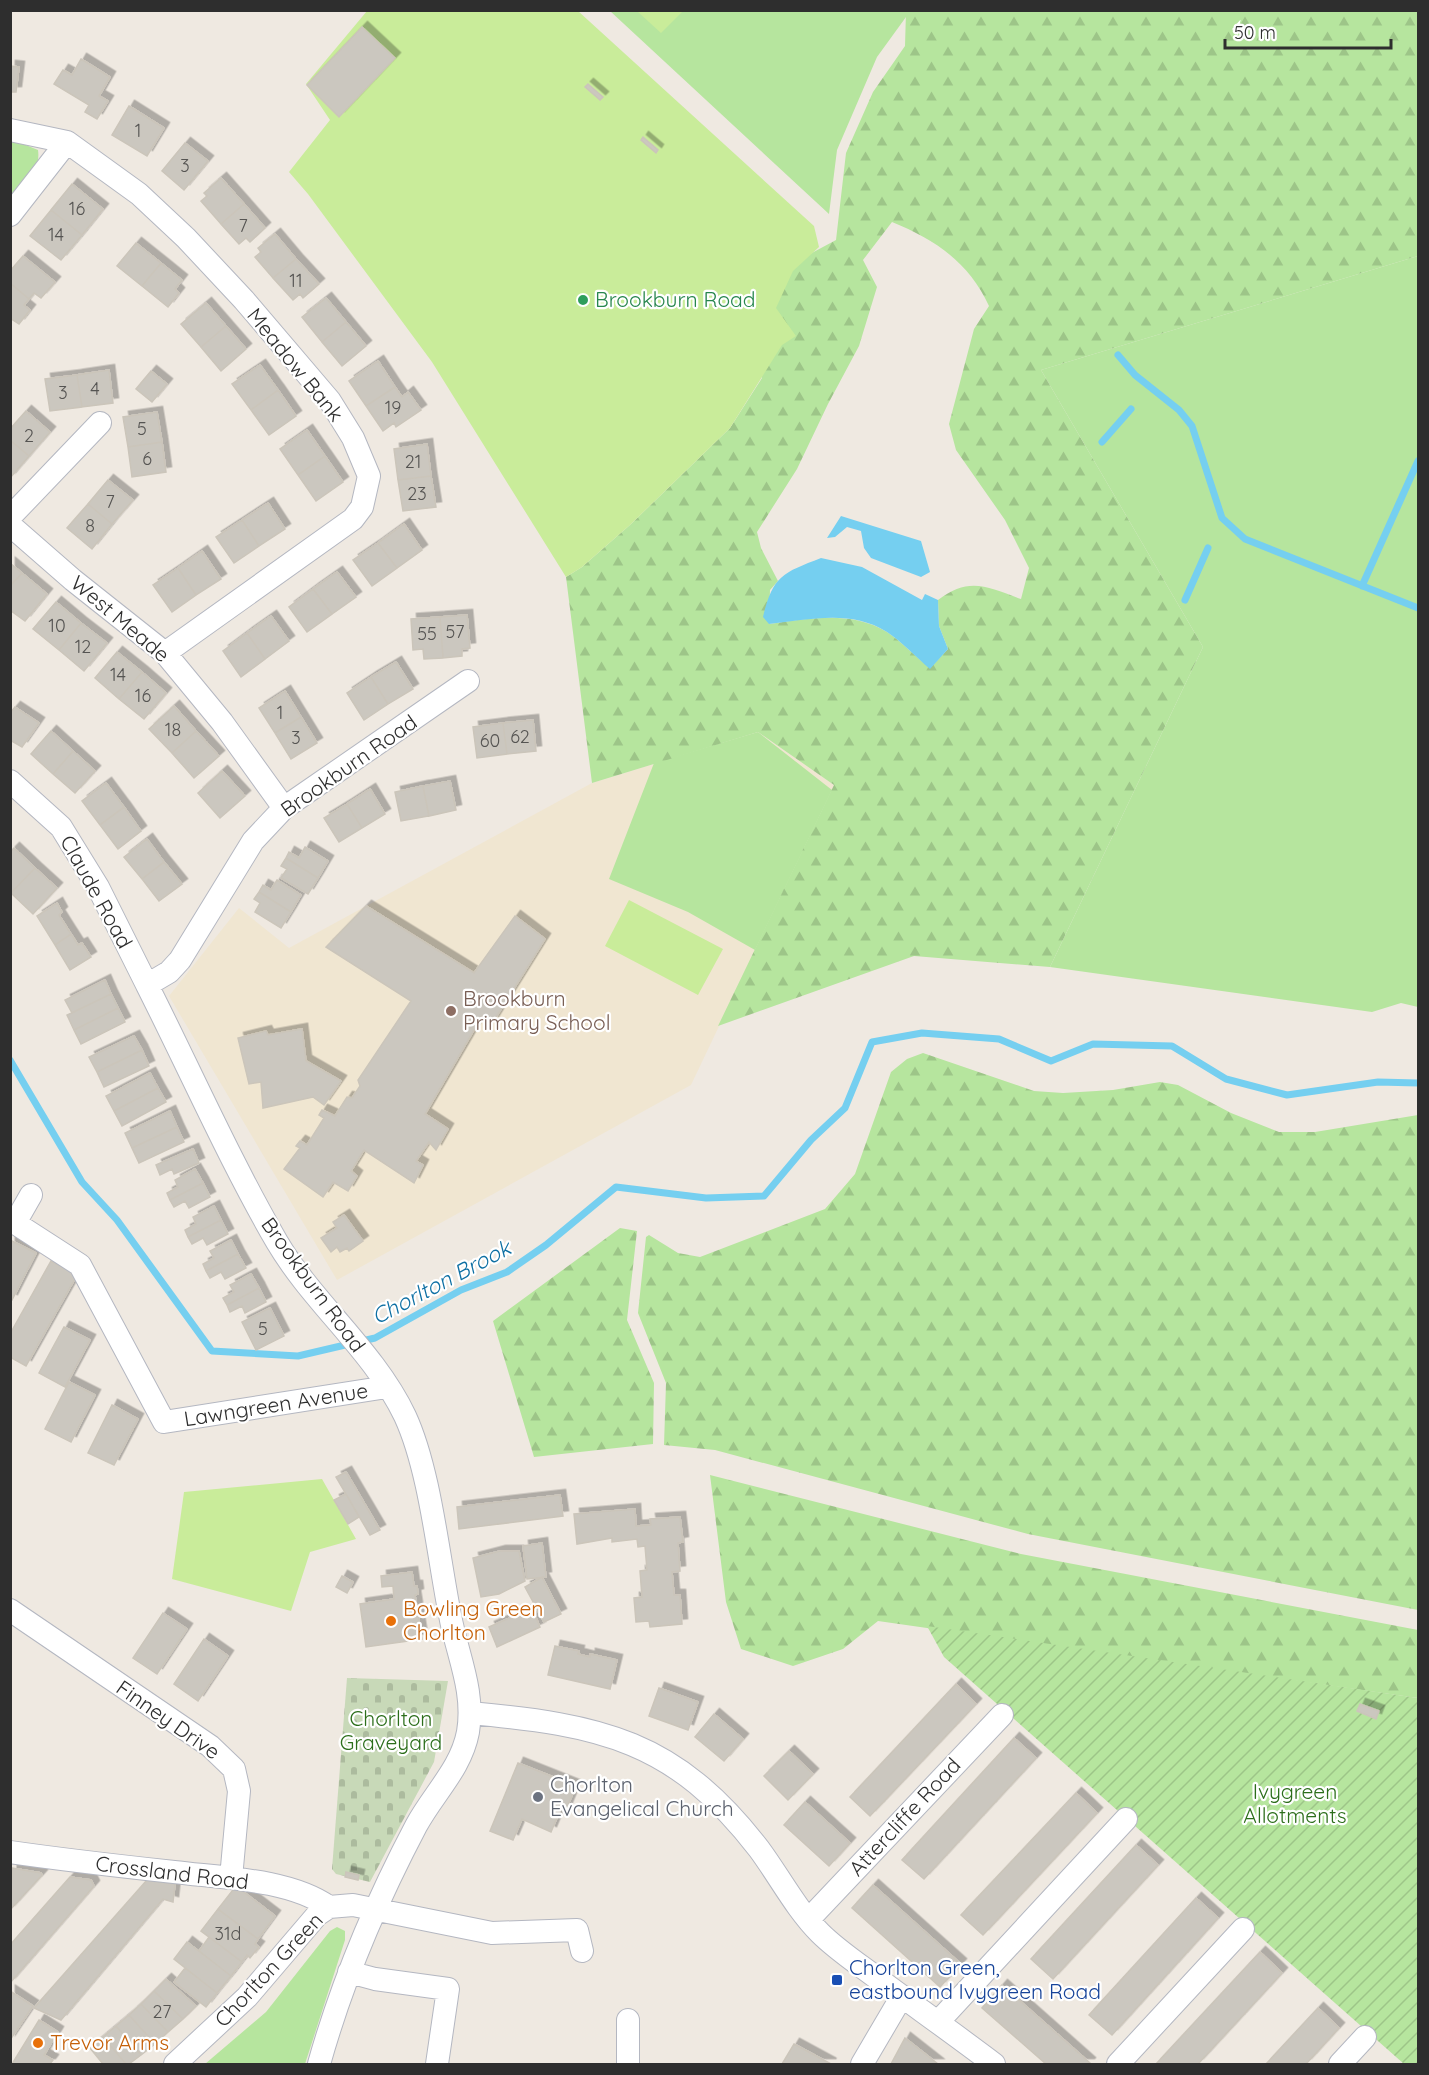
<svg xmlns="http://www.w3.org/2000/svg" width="1429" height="2075" font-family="Quicksand,sans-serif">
<defs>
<pattern id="forest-firs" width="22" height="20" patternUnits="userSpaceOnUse" patternTransform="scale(1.5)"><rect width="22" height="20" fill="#b6e59e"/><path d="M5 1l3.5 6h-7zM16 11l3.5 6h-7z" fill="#9dc588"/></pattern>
<pattern id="cemetery-stones" width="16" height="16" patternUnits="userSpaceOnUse" patternTransform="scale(1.5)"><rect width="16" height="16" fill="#c8d9b8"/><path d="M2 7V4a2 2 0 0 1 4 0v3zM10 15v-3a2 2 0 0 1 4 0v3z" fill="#acbb9e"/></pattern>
<pattern id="garden-furrows" width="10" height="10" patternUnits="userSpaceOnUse" patternTransform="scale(1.5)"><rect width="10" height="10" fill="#b6e59e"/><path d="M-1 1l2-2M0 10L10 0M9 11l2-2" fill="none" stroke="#9dc588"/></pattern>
<filter id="shadow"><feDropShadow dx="5.5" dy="-5.5" stdDeviation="0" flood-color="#0004"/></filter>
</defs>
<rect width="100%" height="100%" fill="#efe9e1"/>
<!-- education -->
<path fill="#f0e6d1" d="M758,732L834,785L691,1085L337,1280L169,996L239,908L289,948L592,783Z"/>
<!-- grass -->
<path fill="#b6e59e" d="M610,11H906V17L877,57L837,150L829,214Z
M11,139L38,150C41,171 25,181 11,195Z
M1418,256V1007L1401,1003L1372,1012L1050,967L1203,647L1041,370Z
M758,732L832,790L755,950L688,912L609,879L654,763Z
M337,1927L345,1931V1940L305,2064H205L266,2012L330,1931Z"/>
<!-- forest -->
<path fill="url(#forest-firs)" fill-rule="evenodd" d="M906,11H1418V256L1041,370L1203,647L1050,967L914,956L718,1026L834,785L758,732L592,783L566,577L582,567L631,524L730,428L762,378L726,299L836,240L846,153L873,92L905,46ZM892,222C934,239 969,262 989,306L974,329L949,424L956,450L1005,520L1029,568L1021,599C988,587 969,576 938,600L939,626L948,649L930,668C916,657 902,642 887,632C850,610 809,619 769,624L770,590L778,581L761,548L757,532L797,469L828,404L859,346L877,287L863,260Z
M923,1053L1034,1091L1063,1093L1113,1090L1160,1082L1178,1085L1231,1113L1279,1132H1315L1418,1115V1610L1028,1534L715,1450L664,1445L666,1383L638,1313L646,1237L649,1235L678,1253L700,1257L825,1209L855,1174L891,1072L907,1059Z
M620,1228L637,1231L627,1320L654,1383L653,1444L534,1457L493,1321Z
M710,1475L1021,1554L1418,1630V1698L878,1621L843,1649L793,1666L741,1649L726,1602Z"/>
<!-- cemetery -->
<path fill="url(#cemetery-stones)" d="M347,1678L448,1681L434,1762L370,1882L336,1874L332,1869Z"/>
<!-- garden -->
<path fill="url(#garden-furrows)" d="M927,1626L1418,1698V2064H1404L944,1657Z"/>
<!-- pitch -->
<path fill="#c9ec9a" d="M367,11H578L814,226L819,247L793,271L776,308L796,336L782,345L730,428L631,524L582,567L566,577L432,362L308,194L289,172L330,120L306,84Z
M637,11H636H683L661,33Z
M629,900L723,949L698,995L605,946Z
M322,1479L356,1539L310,1552L291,1611L172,1579L184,1492Z"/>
<!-- water -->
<path fill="#75cff0" d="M841,516L921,541L930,572L921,577L871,558L864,548L861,531L847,527L835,537L827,538Z
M821,558L862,567L922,600L925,594L938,600L939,626L948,649L930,669C916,657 902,642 887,632C850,609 809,620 769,624L763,617C773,575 783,573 821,558Z"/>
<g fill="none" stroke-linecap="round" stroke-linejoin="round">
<!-- stream -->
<path stroke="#75cff0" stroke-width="7" d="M1118,355L1135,375L1179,410L1192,426L1222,518L1245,539L1418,608
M1102,442L1131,409
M1362,586L1418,461
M1185,600L1208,548
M10,1060L82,1182L117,1220L212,1351L298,1356L375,1338L461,1290L507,1272L546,1245L616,1187L706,1198L764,1196L811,1140L845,1108L872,1042L922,1033L999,1039L1051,1061L1093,1044L1172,1046L1226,1079L1287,1095L1378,1082L1418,1083"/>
</g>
<!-- building -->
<path fill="#cbc7bf" stroke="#cbc5ba" stroke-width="1.5" filter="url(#shadow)" d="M362,27L395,58L339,117L307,85Z
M81,59L110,77L99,96L108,101L97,119L85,112L89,105L54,84L63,70L72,75Z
M10,66L19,67L16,92H10Z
M588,84L603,97L600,100L585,87Z
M129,106L164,128L147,156L112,135Z
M643,137L658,150L656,153L641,140Z
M185,143L208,161L184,190L162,171Z
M221,178L244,204L221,224L201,201L207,196L204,193Z
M72,184L103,209L82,235L51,210Z
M244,204L265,228L250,242L246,238L239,244L221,224Z
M51,210L82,235L61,260L30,236Z
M275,234L296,259L273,278L255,257L261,252L258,248Z
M136,243L161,263L142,286L117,266Z
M23,256L55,282L41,298L34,293L29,299L10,283V271Z
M296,259L319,284L303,298L300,294L293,300L273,278Z
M161,263L182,280L175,289L179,293L168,307L142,286Z
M10,283L29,299L24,305L30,310L19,324L10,318Z
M326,298L346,322L322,342L302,317Z
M206,303L226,326L201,347L181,324Z
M346,322L366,346L342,366L322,342Z
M226,326L246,349L221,371L201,347Z
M378,361L395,387L366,406L349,381Z
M260,365L278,390L251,410L232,384Z
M109,370L113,403L82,407L77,375Z
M151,371L167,384L152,402L136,389Z
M77,375L82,407L50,411L45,379Z
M395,387L402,397L408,392L421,410L396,427L394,423L383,431L366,406Z
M278,390L296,416L269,435L251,410Z
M26,411L50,432L29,456L10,440V429Z
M157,412L162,442L128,447L123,417Z
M307,430L325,456L298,475L280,449Z
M10,440L29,456L10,478Z
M162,442L166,472L132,477L128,447Z
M427,444L431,476L398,480L394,449Z
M325,456L343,482L316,501L298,475Z
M431,476L436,507L403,511L398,480Z
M108,480L133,500L112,524L88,504Z
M268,503L285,529L259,546L242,520Z
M88,504L112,524L92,549L67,528Z
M242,520L259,546L234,563L216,537Z
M404,524L422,550L397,568L378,543Z
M378,543L397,568L372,586L353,560Z
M202,551L221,579L196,595L178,568Z
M10,563L22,573L10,586Z
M178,568L196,595L172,612L153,585Z
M337,572L356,597L332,614L313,589Z
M22,573L47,594L25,621L10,610V586Z
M313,589L332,614L307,632L289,607Z
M56,602L81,623L59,650L33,629Z
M467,615L470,648L462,649V656L443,658L440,617Z
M271,616L289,641L265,659L247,633Z
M440,617L443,658L424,659L423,649L413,650L411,619Z
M81,623L107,643L84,671L59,650Z
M247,633L265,659L241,677L223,651Z
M117,652L142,672L119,699L95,678Z
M396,662L413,689L388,704L371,677Z
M142,672L166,693L144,719L119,699Z
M371,677L388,704L364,720L347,693Z
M285,691L301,717L275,733L259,708Z
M174,706L196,731L172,753L149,729Z
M15,707L39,723L22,747L10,740V713Z
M301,717L317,743L291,759L275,733Z
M533,720L536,751L507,754L503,723Z
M503,723L507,754L477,758L473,727Z
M51,731L73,751L53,774L31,754Z
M196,731L219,756L194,778L172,753Z
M73,751L95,771L75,793L53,774Z
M222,771L245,796L220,818L198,793Z
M450,781L456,810L429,816L423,786Z
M106,783L124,807L100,825L82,801Z
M423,786L429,816L401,821L395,792Z
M370,789L385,814L362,828L347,804Z
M347,804L362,828L339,842L324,818Z
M124,807L141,831L118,849L100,825Z
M147,839L164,862L142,879L124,857Z
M305,847L328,861L318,878L286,858L289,852L299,858Z
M14,848L35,868L10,894V852Z
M286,858L318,878L308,894L281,878L287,869L281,866Z
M164,862L182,884L159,901L142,879Z
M35,868L57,888L33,914L11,893Z
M277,880L301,895L291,912L259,892L263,885L271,890Z
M259,892L291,912L281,928L255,912L260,903L254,899Z
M57,903L62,912L59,915L71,934L55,945L37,916Z
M366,906L474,973L515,916L545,939L493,1022L482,1016L425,1114L448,1129L436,1150L429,1142L416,1161L423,1165L414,1183L364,1150L351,1171L357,1176L348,1191L333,1182L323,1197L284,1169L300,1148L296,1146L300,1141L307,1145L324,1118L319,1115L322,1110L335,1116L347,1097L352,1098L360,1086L358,1080L411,1001L326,947Z
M71,934L78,945L82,943L91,957L70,970L55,945Z
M105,980L111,994L72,1013L65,1000Z
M111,994L118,1008L74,1030L67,1015Z
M118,1008L125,1022L81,1044L74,1030Z
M302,1029L306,1061L341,1081L324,1105L313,1097L263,1108L261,1082L249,1084L238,1038L266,1031L268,1035Z
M134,1036L142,1050L97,1072L89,1057Z
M142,1050L149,1066L104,1087L97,1072Z
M150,1073L158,1088L114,1111L106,1096Z
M158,1088L166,1102L122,1126L114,1111Z
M170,1111L177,1127L132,1148L125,1133Z
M177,1127L184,1142L139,1163L132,1148Z
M193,1149L199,1163L174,1174L172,1169L160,1175L156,1165Z
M195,1169L203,1183L170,1200L167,1193L178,1187L175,1180Z
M203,1183L210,1197L189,1208L185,1201L174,1207L170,1200Z
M214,1206L221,1220L188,1237L185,1230L196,1224L193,1217Z
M344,1215L363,1241L349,1251L347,1248L340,1252L337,1247L331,1252L321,1238L337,1228L333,1222Z
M221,1220L228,1234L207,1245L203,1238L192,1244L188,1237Z
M10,1240L36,1253L12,1300L10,1299Z
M231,1240L238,1254L206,1271L203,1264L214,1258L210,1251Z
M238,1254L246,1268L225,1279L221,1272L210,1278L206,1271Z
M51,1261L77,1275L26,1366L10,1357V1334Z
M251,1274L259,1288L227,1305L223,1298L234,1292L230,1285Z
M259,1288L266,1302L245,1313L242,1306L230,1312L227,1305Z
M270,1308L284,1336L256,1350L242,1322Z
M64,1327L90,1340L65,1387L39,1373Z
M69,1382L95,1395L71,1442L45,1429Z
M112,1405L138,1419L114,1465L88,1453Z
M346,1472L380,1530L370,1535L336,1477Z
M346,1494L359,1517L348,1524L334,1500Z
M560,1495L563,1516L459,1529L457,1507Z
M635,1509L636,1526L651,1525L650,1519L680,1517L683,1542L678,1543L680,1571L672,1572L674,1595H680L682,1624L650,1627L649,1621L636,1622L634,1598L642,1597L640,1571L647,1570L645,1546L638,1547L637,1539L612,1542V1538L577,1544L574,1514Z
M542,1543L546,1577L527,1579L523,1546Z
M500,1551H519L525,1581L499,1594L481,1597L473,1558Z
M412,1572L414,1586H417L418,1594L415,1595L422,1639L366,1647L360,1604L394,1599L393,1586L382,1587L381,1576Z
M342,1576L353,1582L347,1593L336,1587Z
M542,1577L561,1614L544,1622L525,1587Z
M532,1608L540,1627L497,1647L489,1627Z
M163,1613L187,1629L157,1674L133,1658Z
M204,1639L228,1656L198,1701L174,1684Z
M555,1646L579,1651L578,1654L590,1657V1654L617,1660L610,1689L548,1675Z
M956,1684L976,1704L870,1816L850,1797Z
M659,1688L698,1702L688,1730L649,1716Z
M1360,1704L1379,1711L1376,1719L1357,1711Z
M714,1714L743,1739L724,1761L695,1737Z
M1014,1738L1036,1758L924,1879L902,1860Z
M789,1751L813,1774L788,1800L764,1776Z
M518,1763L576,1786L566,1810L561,1808L551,1832L522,1819L513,1840L490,1831Z
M1076,1793L1097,1813L983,1935L961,1915Z
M805,1802L850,1843L829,1866L784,1825Z
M1136,1845L1158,1865L1053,1979L1031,1959Z
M12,1868L41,1873L42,1875L10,1910Z
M346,1872L359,1875L358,1880L345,1877Z
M70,1877L91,1880L94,1886L10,1983V1945Z
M147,1880L175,1884L173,1902L163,1899L61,2020L34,2008Z
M873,1885L961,1964L940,1987L852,1908Z
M236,1886L275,1916L258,1939L218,1909Z
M1196,1898L1218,1918L1112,2035L1089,2015Z
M218,1909L258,1939L255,1944L259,1947L250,1958L247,1955L242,1962L201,1931Z
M209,1937L242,1962L231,1976L199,1951Z
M187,1942L231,1976L217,1993L174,1959Z
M1260,1952L1282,1973L1198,2064H1156Z
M185,1968L217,1993L206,2007L174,1982Z
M166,1979L196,2006L183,2019L154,1991Z
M1002,1985L1090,2063L1089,2064H1046L982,2008Z
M10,1991L33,2006L10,2040Z
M154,1991L183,2019L168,2032L141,2004Z
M141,2004L168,2032L155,2044L129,2015Z
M1318,2008L1339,2028L1306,2064H1266Z
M129,2015L155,2044L141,2055L116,2026Z
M39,2020L58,2032L44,2055L53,2060L50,2064H12Z
M116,2026L141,2055L129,2064H126L103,2037Z
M103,2037L126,2064H103L90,2048Z
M905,2038L938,2064H891Z
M794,2044L831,2064H782Z"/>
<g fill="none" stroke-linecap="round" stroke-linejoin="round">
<defs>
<path id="minor" d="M10,130L67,142
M10,215L67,142L139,194L186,238L244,300L330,401L353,438L369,476L362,507L353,519L165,653
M10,517L100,423
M10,525L73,580L165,653L222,722L284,808
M10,781L61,827L98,887L147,985
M31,1195L15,1223L80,1265L164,1422L387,1387
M10,1610L210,1746L234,1769L239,1791L231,1878
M470,1713C601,1725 675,1740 759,1849C779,1876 796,1909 820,1933C838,1951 860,1965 881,1981C919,2009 957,2036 994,2064
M10,1852C65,1860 119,1866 174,1872C222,1878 289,1879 329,1907
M809,1919L1002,1715
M349,1972L375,1979L448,1989L437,2064
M938,2022L1126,1819
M175,2064L247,1997L317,1915L329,1907L353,1905L492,1933L577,1930L582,1951
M319,2064C342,1982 376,1902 416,1826C433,1794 461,1769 468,1732C475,1690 457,1655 450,1615C438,1555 430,1470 405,1416C374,1351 313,1303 277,1242C229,1159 190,1070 147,985L169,972L180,960L253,841L284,808L468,681
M628,2064V2020
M862,2064L902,1996
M1118,2064L1243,1929
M1340,2064L1365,2037"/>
</defs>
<!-- minor casing -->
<use href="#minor" stroke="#b4b7c1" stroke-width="24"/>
<!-- minor -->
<use href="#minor" stroke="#fff" stroke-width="22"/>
</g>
<!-- markers -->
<circle fill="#2e9e5b" stroke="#fff" stroke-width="2" cx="583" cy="300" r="6"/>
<circle fill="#8d6e63" stroke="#fff" stroke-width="2" cx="451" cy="1011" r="6"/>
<g fill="#e8710a" stroke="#fff" stroke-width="2">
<circle cx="391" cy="1621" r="6"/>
<circle cx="38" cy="2043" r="6"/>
</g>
<circle fill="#6b7280" stroke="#fff" stroke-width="2" cx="538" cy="1797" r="6"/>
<rect fill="#1a4fb4" stroke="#fff" stroke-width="2" x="831" y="1974" width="12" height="12" rx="3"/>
<g text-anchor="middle" stroke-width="4.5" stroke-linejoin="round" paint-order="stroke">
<!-- number labels -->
<g font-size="18" fill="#555452">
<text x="138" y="137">1</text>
<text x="185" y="172">3</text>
<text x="77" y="215">16</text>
<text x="243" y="232">7</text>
<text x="56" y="241">14</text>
<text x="296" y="287">11</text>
<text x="95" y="395">4</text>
<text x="63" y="399">3</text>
<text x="393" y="414">19</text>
<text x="142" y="435">5</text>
<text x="29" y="442">2</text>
<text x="147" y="465">6</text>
<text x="413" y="468">21</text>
<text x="417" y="500">23</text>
<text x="110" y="508">7</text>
<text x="90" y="532">8</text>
<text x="57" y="632">10</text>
<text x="455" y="638">57</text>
<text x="427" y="640">55</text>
<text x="83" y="653">12</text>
<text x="118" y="681">14</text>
<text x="143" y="702">16</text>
<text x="280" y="719">1</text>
<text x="173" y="736">18</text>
<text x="520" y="743">62</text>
<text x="296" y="744">3</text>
<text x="490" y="747">60</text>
<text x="263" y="1335">5</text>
<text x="228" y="1940">31d</text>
<text x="162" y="2018">27</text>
</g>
<!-- leisure labels -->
<g font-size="21" fill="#27864d" stroke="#fff" text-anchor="start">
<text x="595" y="307">Brookburn Road</text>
</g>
<!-- street labels -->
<g font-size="21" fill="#2e2e2e" stroke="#fff">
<text transform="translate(295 365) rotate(51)" y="7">Meadow Bank</text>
<text transform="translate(120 619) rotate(40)" y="7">West Meade</text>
<text transform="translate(349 766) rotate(-35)" y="7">Brookburn Road</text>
<text transform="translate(96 892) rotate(61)" y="7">Claude Road</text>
<text transform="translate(313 1285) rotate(54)" y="7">Brookburn Road</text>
<text transform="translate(276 1405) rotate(-9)" y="7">Lawngreen Avenue</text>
<text transform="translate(168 1720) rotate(35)" y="7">Finney Drive</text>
<text transform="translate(905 1817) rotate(-47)" y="7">Attercliffe Road</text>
<text transform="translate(172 1873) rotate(7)" y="7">Crossland Road</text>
<text transform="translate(269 1970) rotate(-47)" y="7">Chorlton Green</text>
</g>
<!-- education labels -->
<g font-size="21" fill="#785e54" stroke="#fff" text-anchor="start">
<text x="463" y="1006">Brookburn<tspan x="463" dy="24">Primary School</tspan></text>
</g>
<!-- food labels -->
<g font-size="21" fill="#c56008" stroke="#fff" text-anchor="start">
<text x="403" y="1616">Bowling Green<tspan x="403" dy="24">Chorlton</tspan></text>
<text x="50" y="2050">Trevor Arms</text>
</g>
<!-- park labels -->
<g font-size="21" fill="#2c6e1b" stroke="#fff">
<text x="391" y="1726">Chorlton<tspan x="391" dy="24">Graveyard</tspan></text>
<text x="1295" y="1799">Ivygreen<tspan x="1295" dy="24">Allotments</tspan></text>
</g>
<!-- worship labels -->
<g font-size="21" fill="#5b616d" stroke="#fff" text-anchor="start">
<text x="550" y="1792">Chorlton<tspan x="550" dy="24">Evangelical Church</tspan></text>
</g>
<!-- transit labels -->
<g font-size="21" fill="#164399" stroke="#fff" text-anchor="start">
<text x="849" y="1975">Chorlton Green,<tspan x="849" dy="24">eastbound Ivygreen Road</tspan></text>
</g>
<!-- water labels -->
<g font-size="22" font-style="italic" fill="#0d6fa3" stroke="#fff">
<text transform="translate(441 1282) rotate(-28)" y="8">Chorlton Brook</text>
</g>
</g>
<!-- border -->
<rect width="1429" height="2075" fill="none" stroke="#2e2e2e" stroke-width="24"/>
<!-- scale -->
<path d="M1225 39v9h166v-9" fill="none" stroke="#2e2e2e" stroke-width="3"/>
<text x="1234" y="39" font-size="18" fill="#2e2e2e" stroke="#ffffff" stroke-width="4.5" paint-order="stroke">50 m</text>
</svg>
